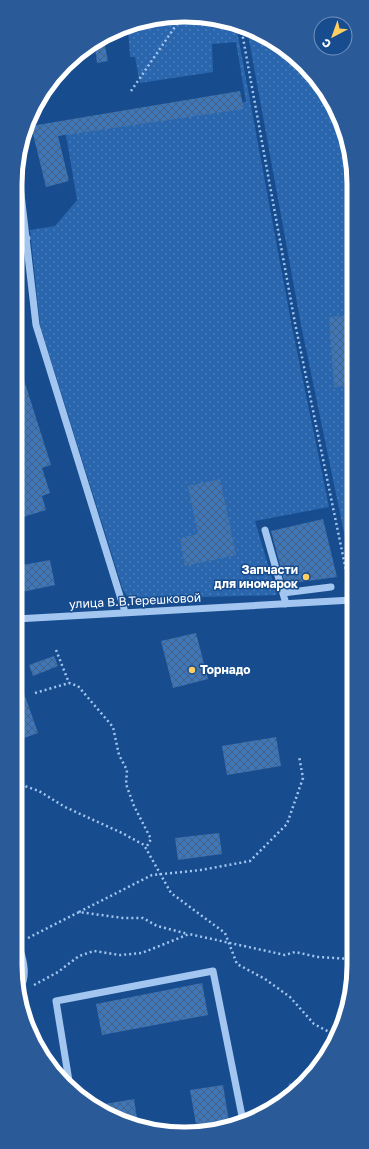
<svg xmlns="http://www.w3.org/2000/svg" width="369" height="1149" font-family="'Golos Text',sans-serif">
<defs>
<pattern id="grass-dots" width="8" height="8" patternUnits="userSpaceOnUse"><rect width="8" height="8" fill="#2966ad"/><path d="M2 2h.1M6 6h.1" fill="none" stroke="#497db9" stroke-width="1.8" stroke-linecap="round"/></pattern>
<pattern id="building-cross-hatch" width="8" height="8" patternUnits="userSpaceOnUse"><rect width="8" height="8" fill="#3f76b7"/><path d="M0 0l8 8M0 8l8-8" fill="none" stroke="#466182"/></pattern>
</defs>
<rect width="100%" height="100%" fill="#174c8f"/>
<!-- grass -->
<path fill="url(#grass-dots)" d="M152,18H218L236,25L292,327L329,507L255,521L277,595L137,599L127,596L123,590L40,325L30,230L55,226L77,200L65,129L246,102L236,42L212,44L213,72L140,83L135,57H130L128,28Z
M247,29L269,38L312,73L337,110L353,162L352,571L301,325Z"/>
<!-- building -->
<path fill="url(#building-cross-hatch)" d="M105,46L108,61L97,63L95,48Z
M240,91L244,109L58,136L69,181L46,187L31,126Z
M352,315V386L334,387L329,317Z
M18,361L51,465L42,468L50,493L42,496L46,510L17,519V487L23,485L17,465Z
M220,479L236,555L185,566L180,538L198,534L188,486Z
M323,519L337,577L285,584L271,531Z
M50,560L55,585L22,592L17,566Z
M196,633L208,679L173,688L161,641Z
M54,656L58,666L33,676L29,665Z
M19,691L24,693L38,733L16,741V692Z
M276,737L281,766L227,775L222,746Z
M219,833L222,854L178,860L175,838Z
M202,983L208,1015L102,1035L96,1004Z
M307,1068L315,1070L305,1080Z
M289,1083L301,1085L287,1099Z
M223,1085L230,1127L197,1130L190,1090Z
M134,1099L138,1125L107,1115L105,1104Z"/>
<g fill="none" stroke-linecap="round" stroke-linejoin="round">
<!-- path -->
<path stroke="#a3c6f0" stroke-width="2.5" stroke-dasharray="2 3" stroke-linecap="butt" d="M241,27L295,323L350,590
M131,91L181,18
M56,650L69,683
M35,693L69,683L78,686L113,727L119,755L127,770L126,784L134,806L151,839L146,848
M16,783L39,791L65,807L122,833L144,845L171,893L225,933L237,964L265,979L290,997L314,1024L335,1035
M79,912L152,875L201,870L250,861L287,824L303,778L299,756
M28,938L79,912L123,918H143L157,926L188,934
M34,985L58,972L79,956L94,951L120,955L142,953L189,934L285,955L295,952L318,957L351,959"/>
<!-- minor -->
<path stroke="#a3c6f0" stroke-width="7" d="M18,168L36,325L125,612
M18,241L27,238
M265,530L286,604
M283,593L331,587
M16,619L352,600
M15,934C20,950 30,973 20,988
M70,1087L56,1001L213,971L243,1121"/>
</g>
<!-- markers -->
<g fill="#ffd061" stroke="#174c8f" stroke-width="1.5">
<circle cx="306" cy="577" r="4"/>
<circle cx="192" cy="670" r="4"/>
</g>
<g text-anchor="middle" stroke-width="3" stroke-linejoin="round" paint-order="stroke">
<!-- poi labels -->
<g font-size="12" font-weight="bold" fill="#fff" stroke="#174c8f" text-anchor="end">
<text x="298" y="574">Запчасти<tspan x="298" dy="14">для иномарок</tspan></text>
<text x="200" y="674" text-anchor="start">Торнадо</text>
</g>
<!-- street labels -->
<g font-size="12" fill="#fff" stroke="#174c8f">
<text transform="translate(135 601) rotate(-3)" y="4">улица В.В.Терешковой</text>
</g>
</g>
<!-- crop -->
<path d="M0 0H369V1149H0ZM184 22H185A162 162 0 0 1 347 184V965A162 162 0 0 1 185 1127H184A162 162 0 0 1 22 965V184A162 162 0 0 1 184 22Z" fill="#2a5a98" fill-rule="evenodd"/>
<path fill="none" stroke="#fff" stroke-width="5" d="M184 22H185A162 162 0 0 1 347 184V965A162 162 0 0 1 185 1127H184A162 162 0 0 1 22 965V184A162 162 0 0 1 184 22Z"/>
<!-- north arrow -->
<g transform="translate(333 36) rotate(221)"><circle r="19" fill="#174c8f" stroke="#7494bc"/>
<path d="M0-3L7 15L0 10L-7 15Z" fill="#ffd061"/>
<text y="-6" font-size="11" font-weight="bold" text-anchor="middle" fill="#ffffff">С</text>
</g>
</svg>
